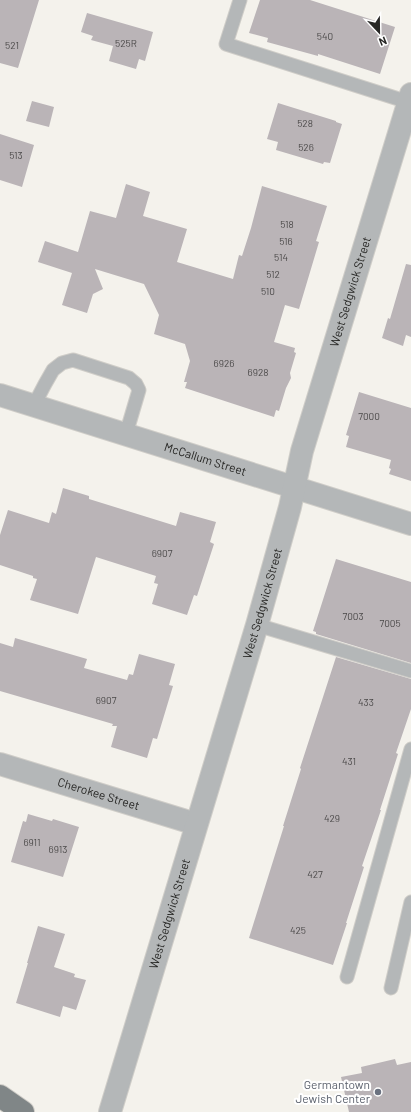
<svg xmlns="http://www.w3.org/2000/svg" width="411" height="1112" font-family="Barlow,sans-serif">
<rect width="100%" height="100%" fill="#f4f2ec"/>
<!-- building -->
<path fill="#bab4b7" d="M0,0H39L18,68L0,63Z
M260,0H310L395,27L380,74L318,54V56L267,42L268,38L249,33Z
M87,13L153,32L145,61L139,59L136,69L109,61L113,46L91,40L93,36L81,32Z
M32,101L54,107L49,127L26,121Z
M278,103L336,121V122L342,124L330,163L324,162L323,164L276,150L278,142L267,139Z
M0,134L34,145L22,187L0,180Z
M126,184L150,192L143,216L187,229L177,262L233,279L239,255L242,256L251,228L262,186L327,206L316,241L319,242L299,309L285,305L274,342L295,348L294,352L296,353L290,373L291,378L286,388L279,411L276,410L274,417L185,388L187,382H184L190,361L185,344L154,334L159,315L144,284L95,269L103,289L93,294L87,313L62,305L72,273L38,262L45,241L78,252L90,211L116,218Z
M406,264L411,265V337L406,335L403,346L382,338L388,318L390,319Z
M359,392L411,408V481L389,474L391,469L389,468L391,460L346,447L349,436L346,435Z
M63,488L89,496V499L176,526L180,512L216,522L210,542L214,544L197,596L194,595L187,615L152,604L158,584L154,583L156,576L96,557L78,614L30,600L37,579L33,578V576L0,565V535L8,510L49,523L52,512L56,514Z
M336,559L411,582V663L316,634V632L313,631Z
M15,638L87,659L84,668L127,680L129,674L133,675L139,654L175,664L169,685L173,686L157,739L153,738L147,758L111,747L117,726H112L113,724L0,691V643L13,647Z
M336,657L411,679V709L396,753L398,754L380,810H381L362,866L364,867L346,923H347L333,965L249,938L284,826H283L301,769L300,768Z
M28,814L52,821L53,819L79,827L63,877L11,862L23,821L26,822Z
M38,926L65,934L54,967L75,974L74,977L86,980L76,1010L63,1006L60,1017L16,1003L28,963H27Z
M395,1059L397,1065L411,1062V1112H349L341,1077L362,1073L361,1067Z"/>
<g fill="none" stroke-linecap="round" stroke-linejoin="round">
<defs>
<path id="service" d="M240,0L226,44L408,102
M34,405L45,384L53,370L62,363L73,360L129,378L136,384L139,390L126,434
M257,625L411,671
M347,977L411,749
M391,988L411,902"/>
<g id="minor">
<path id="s1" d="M0,395L411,524"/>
<path id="s2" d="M0,764L196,824"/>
<path id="s3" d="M110,1112L257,625L290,507L302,451L411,94"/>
</g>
<path id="primary" d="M0,1096L23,1112"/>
</defs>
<!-- service casing -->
<use href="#service" stroke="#cfcdc8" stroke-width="15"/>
<!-- minor casing -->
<use href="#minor" stroke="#cfcdc8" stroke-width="24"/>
<!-- primary casing -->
<use href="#primary" stroke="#cfcdc8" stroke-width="24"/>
<!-- service -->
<use href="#service" stroke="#b4b7b8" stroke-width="13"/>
<!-- minor -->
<use href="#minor" stroke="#b4b7b8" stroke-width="22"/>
<!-- primary -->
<use href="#primary" stroke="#808687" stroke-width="22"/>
</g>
<!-- markers -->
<circle fill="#6b7280" stroke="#fff" stroke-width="1.5" cx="378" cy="1092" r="4"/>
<g text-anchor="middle" stroke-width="4" stroke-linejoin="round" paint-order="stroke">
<!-- number labels -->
<g font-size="10" fill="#4c4a4a">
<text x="325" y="40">540</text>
<text x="126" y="47">525R</text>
<text x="12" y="49">521</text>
<text x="305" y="127">528</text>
<text x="306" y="151">526</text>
<text x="16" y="159">513</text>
<text x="287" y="228">518</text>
<text x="286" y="245">516</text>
<text x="281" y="261">514</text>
<text x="273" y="278">512</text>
<text x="268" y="295">510</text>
<text x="224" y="367">6926</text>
<text x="258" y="376">6928</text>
<text x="369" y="420">7000</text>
<text x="162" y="557">6907</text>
<text x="353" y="620">7003</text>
<text x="390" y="627">7005</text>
<text x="106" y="704">6907</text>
<text x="366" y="706">433</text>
<text x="349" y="765">431</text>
<text x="332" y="822">429</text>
<text x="32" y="846">6911</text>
<text x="58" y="853">6913</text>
<text x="315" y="878">427</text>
<text x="298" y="934">425</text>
</g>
<!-- street labels -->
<g font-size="12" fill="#272725" stroke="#fff">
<text dy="4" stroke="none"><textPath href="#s3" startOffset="855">West Sedgwick Street</textPath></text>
<text dy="4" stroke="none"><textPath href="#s1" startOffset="215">McCallum Street</textPath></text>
<text dy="4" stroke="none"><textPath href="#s3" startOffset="531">West Sedgwick Street</textPath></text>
<text dy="4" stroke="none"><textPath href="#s2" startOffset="103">Cherokee Street</textPath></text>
<text dy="4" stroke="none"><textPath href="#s3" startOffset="207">West Sedgwick Street</textPath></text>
</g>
<!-- worship labels -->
<g font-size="12" fill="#5b616d" stroke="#fff" text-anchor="end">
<text x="370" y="1089">Germantown<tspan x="370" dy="14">Jewish Center</tspan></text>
</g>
</g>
<!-- north arrow -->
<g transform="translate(379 32) rotate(158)" stroke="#ffffff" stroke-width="3" paint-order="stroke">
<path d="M0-3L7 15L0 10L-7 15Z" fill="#272725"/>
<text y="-6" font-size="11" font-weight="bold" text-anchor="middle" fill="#272725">N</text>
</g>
</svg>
